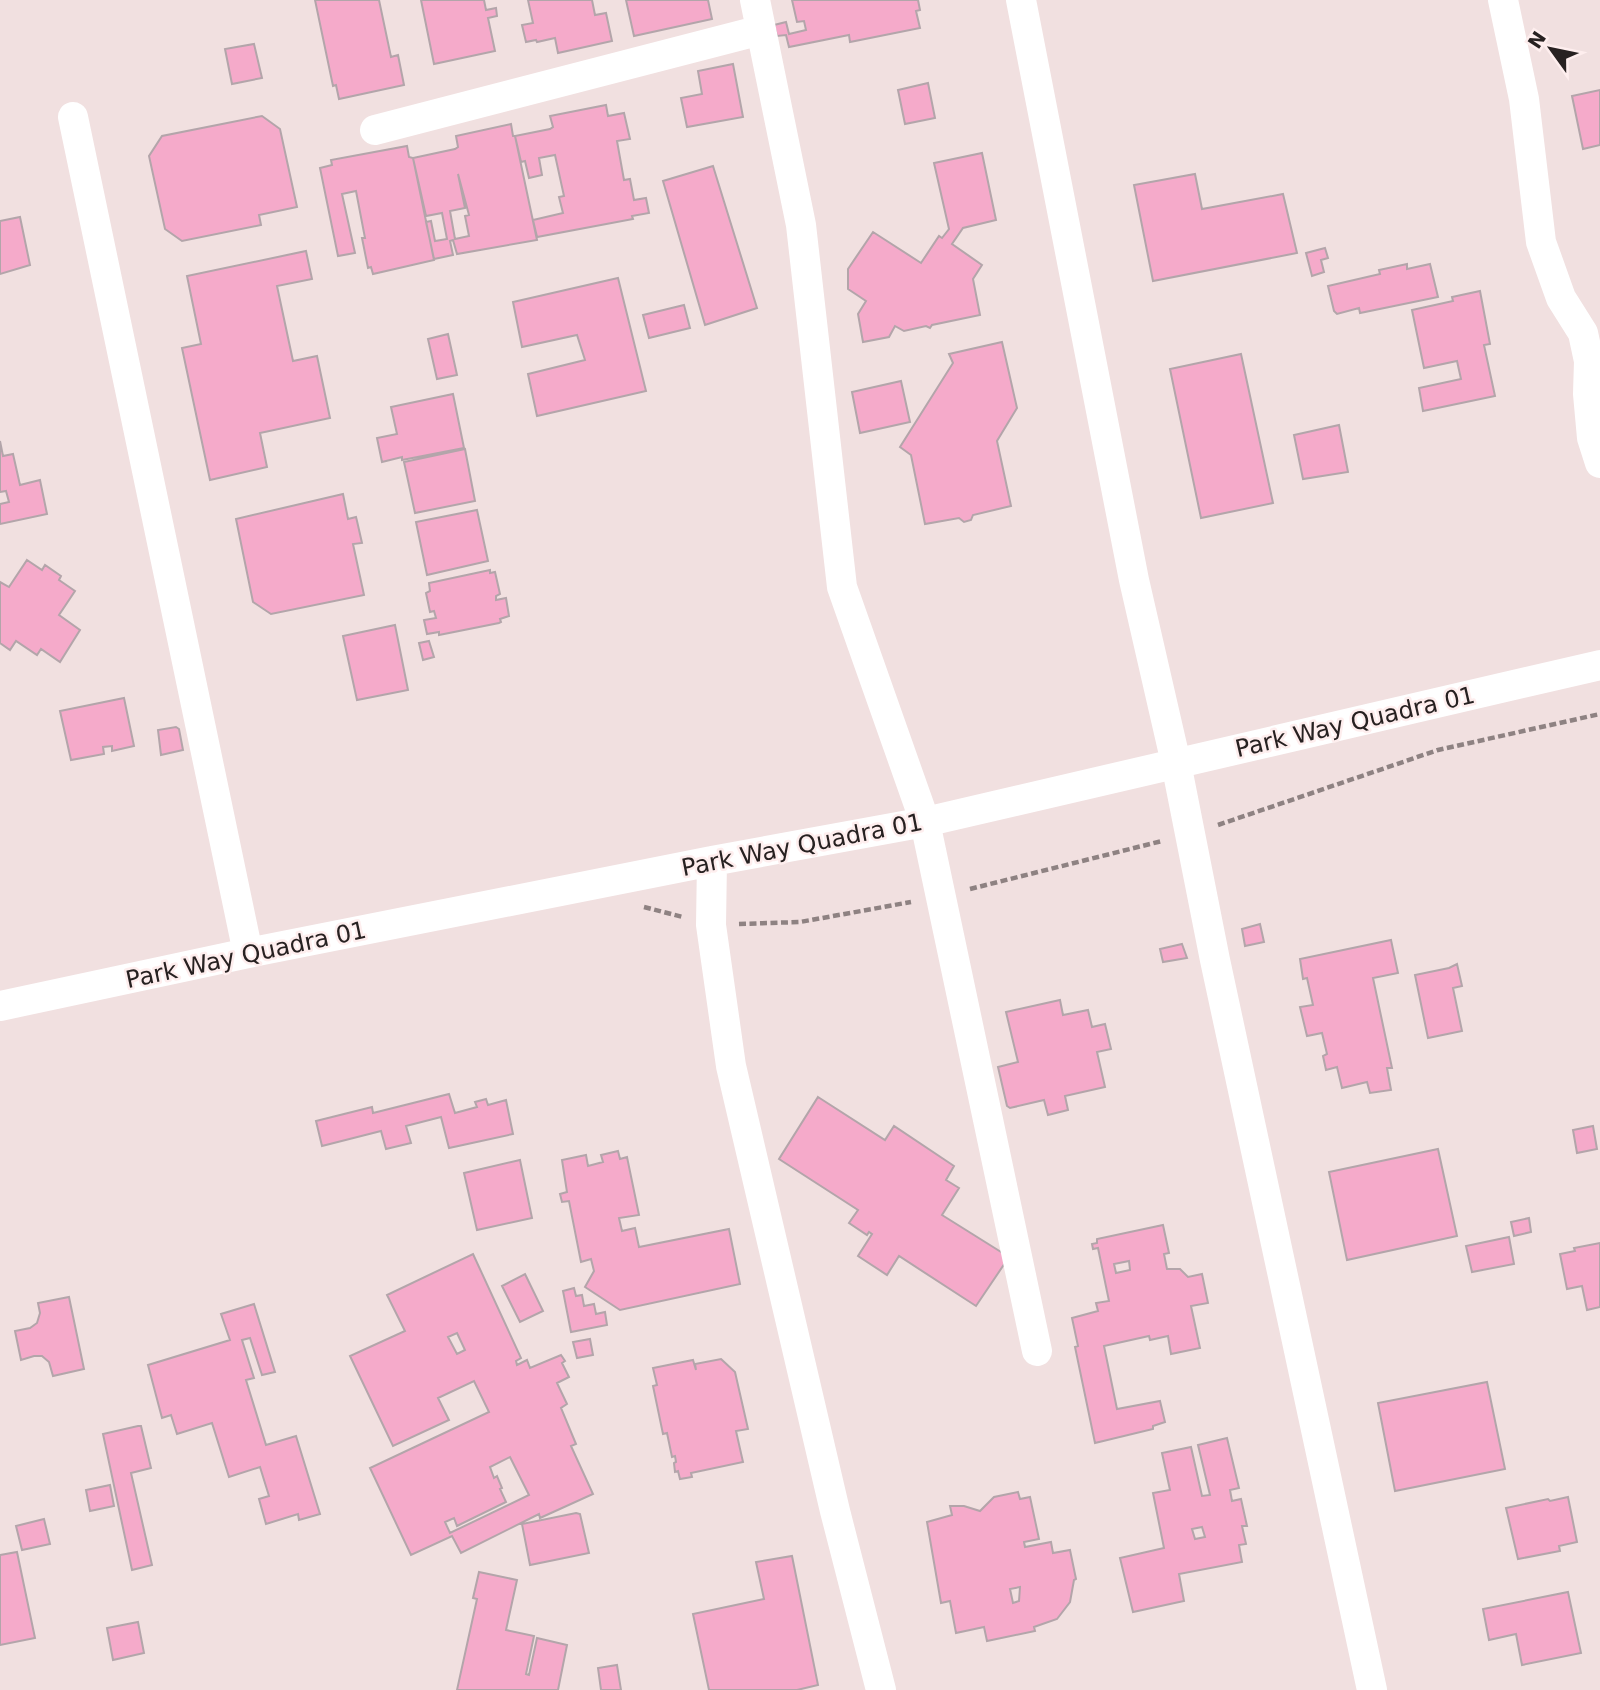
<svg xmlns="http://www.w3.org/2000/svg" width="1600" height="1690" font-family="'DejaVu Sans',sans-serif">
<rect width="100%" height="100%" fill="#f1e0e0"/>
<!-- building -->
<path fill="#f5aaca" stroke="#b3a5aa" stroke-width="2" fill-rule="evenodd" d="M315,0H379L391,57L398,55L404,85L339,99L336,85L333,86Z
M421,0H484L486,10L496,8L497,16L488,18L495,51L434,64Z
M528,0H592L595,15L606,13L612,41L558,53L555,38L537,42L536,40L526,42L522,25L533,23Z
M626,0H708L712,19L634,36Z
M792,0H918L920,10L916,11L920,28L850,42L849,35L789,47L786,35L777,36L774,25L786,22L789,34L806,30L804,21L797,22Z
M254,44L262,78L232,84L225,49Z
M733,64L743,117L687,127L681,98L702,94L698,71Z
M928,83L935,118L905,124L898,90Z
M1600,90V145L1583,149L1572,96Z
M606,105L608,116L624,113L630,139L617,141L624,180L630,179L634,200L646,198L649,213L632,216L633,219L537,237L533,220L563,213L559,197L564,196L555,155L539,158L542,175L529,178L525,161L521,162L515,136L550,129L553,127L550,116Z
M262,116L280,129L297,207L259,215L261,225L182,241L165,229L149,156L162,136Z
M511,124L513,136H515L537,240L457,254L453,240L450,241L453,255L434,259L426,222L431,221L435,241L447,239L442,213L426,216L413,158L455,149L458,147L456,136ZM458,174L469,215L465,216L469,236L455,239L450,211L465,208Z
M407,146L409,157L413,158L434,260L373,274L371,267L368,268L362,238H365L356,191L342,194L355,253L338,256L320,168L332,165L331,160Z
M982,153L996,220L963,228L952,244L982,265L973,279L980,315L932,325L930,328L926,326L904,331L895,326L889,337L863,342L858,314L866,301L848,289V269L873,232L921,263L939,236L942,238L949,229L934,163Z
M713,166L757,308L705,325L663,181Z
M1195,174L1202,209L1283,194L1297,253L1153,281L1134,185Z
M20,217L30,265L0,274V221Z
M1325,248L1328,258L1321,260L1324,272L1312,276L1306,253Z
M306,251L312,279L277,286L293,361L317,356L330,418L260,433L267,467L210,480L182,348L201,344L187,276Z
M1407,264V269L1430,264L1438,297L1360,313L1359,308L1337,314L1334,311L1328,286L1380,274L1379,270Z
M618,278L646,391L537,416L528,374L585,360L577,335L522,347L513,302Z
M1480,291L1490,344L1484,345L1495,396L1423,411L1419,388L1461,379L1457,361L1424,368L1412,310L1453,301L1452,297Z
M684,305L690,328L649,338L643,315Z
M448,334L457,375L437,379L428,339Z
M1002,342L1017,408L997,441L1011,506L973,515L971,520L964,522L959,518L925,524L911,455L900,447L953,363L949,354Z
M1241,354L1273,503L1201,518L1170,369Z
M901,381L910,422L860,433L852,392Z
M453,394L464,448L402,460V457L382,462L377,438L397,434L391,407Z
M1339,425L1348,472L1303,479L1294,435Z
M0,441L3,456L13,454L20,485L40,480L47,514L0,524V504L9,502L6,491L0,492Z
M465,449L475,501L415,513L404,462Z
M343,494L348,519L356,517L357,521L362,543L353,544L364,595L271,614L253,602L236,519Z
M477,510L488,561L427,575L416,522Z
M27,560L42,570L45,565L61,576L59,580L75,591L59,615L80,630L60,662L41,649L37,655L16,641L10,650L0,643V582L9,587Z
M490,570V573L495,572L500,594L496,596V600L506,598L509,616L500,619L501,622L499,623L439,635V632L427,634L424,620L436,618L434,611L430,612L426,593L430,591L429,583Z
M395,625L408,690L357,700L343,636Z
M429,641L434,657L423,660L419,643Z
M124,698L134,746L112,751V746L103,747L104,754L71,760L60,711Z
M176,727L179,729L183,750L161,755L158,730Z
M1260,924L1264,942L1245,946L1242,929Z
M1391,940L1398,973L1373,978L1392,1068H1387L1391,1090L1370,1093L1367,1082L1342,1088L1337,1067L1326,1070L1323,1056L1327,1054L1322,1033L1307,1036L1300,1007L1313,1005L1307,978L1303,979L1300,959Z
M1182,944L1187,958L1163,962L1160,949Z
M1457,964L1462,986L1453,988L1462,1031L1428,1038L1415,975L1449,968Z
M1060,1000L1063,1015L1088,1010L1092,1027L1105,1024L1111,1049L1097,1052L1105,1087L1065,1096L1068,1110L1048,1115L1044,1100L1010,1108L1007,1106L998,1067L1018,1062L1006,1012Z
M449,1094L455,1113L477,1107L475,1102L486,1099L488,1105L506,1100L513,1134L449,1148L441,1117L406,1126L411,1143L386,1149L381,1131L322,1146L316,1121L372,1107L373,1113Z
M818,1097L885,1140L894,1126L954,1166L946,1180L959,1188L942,1215L1009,1257L976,1306L899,1256L887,1275L858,1256L872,1234L869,1232L867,1235L849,1223L858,1210L779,1159Z
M1593,1126L1597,1149L1577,1153L1573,1130Z
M1438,1149L1457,1236L1347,1260L1329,1172Z
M618,1151L620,1159L627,1157L639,1215L619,1218L622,1231L635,1228L639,1247L729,1229L740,1284L620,1310L585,1287L594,1271L591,1259L581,1262L569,1201L562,1202L560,1194L567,1192L562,1160L586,1155L588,1166L603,1162L601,1155Z
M520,1160L532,1218L477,1230L464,1173Z
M1529,1218L1531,1232L1514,1236L1511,1222Z
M1163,1225L1169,1253L1164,1254L1167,1269H1180L1188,1277L1202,1274L1208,1303L1191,1306L1200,1348L1171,1354L1168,1336L1150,1340L1149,1336L1104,1346L1117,1409L1160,1401L1165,1422L1153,1426V1429L1095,1443L1075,1347L1078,1346L1072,1318L1098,1311L1096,1303L1109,1301L1098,1248L1093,1249L1092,1244L1097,1243V1239ZM1129,1261L1130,1270L1116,1273L1114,1264Z
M1509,1237L1514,1264L1472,1272L1466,1246Z
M1600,1243V1307L1587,1310L1582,1286L1567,1289L1560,1254L1575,1251L1574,1248Z
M473,1254L521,1358L516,1361L517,1365L527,1360L530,1368L561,1355L565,1361L562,1363L569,1377L557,1383L567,1404L561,1408L576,1444L571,1446L593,1494L540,1518L539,1514L461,1553L452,1536L411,1555L370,1468L489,1412L474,1381L438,1398L449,1420L393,1446L350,1356L405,1331L387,1295ZM457,1333L465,1350L457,1354L448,1337ZM510,1457L529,1495L450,1533L445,1522L454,1518L457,1526L506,1502L500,1489L502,1488L497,1476L494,1478L490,1467Z
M525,1274L543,1311L520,1322L502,1286Z
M574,1288L576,1296L582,1295L584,1306L594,1304L596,1314L605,1312L607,1325L571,1332L563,1291Z
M69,1297L84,1369L53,1376L49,1362L42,1356H34L21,1360L15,1331L30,1328L37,1323L40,1313L38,1303Z
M254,1304L275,1372L262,1375L250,1338L242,1340L254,1378L246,1380L266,1445L296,1436L320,1514L299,1520L298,1514L266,1524L259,1499L269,1496L260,1467L229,1477L212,1423L177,1434L171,1415L162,1418L148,1365L230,1340L221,1314Z
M590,1339L593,1355L577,1358L573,1342Z
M721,1359L735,1372L748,1429L736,1431L743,1462L691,1473L692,1477L680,1479L678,1471L675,1472L674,1463L676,1462L675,1456L672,1457L667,1433L663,1434L653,1386L657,1385L653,1368L693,1360L696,1370L695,1364Z
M1487,1382L1505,1469L1395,1491L1378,1403Z
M138,1426H141L151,1468L131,1473L152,1565L132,1570L103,1434Z
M1227,1438L1239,1488L1230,1490L1232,1501L1241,1499L1247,1526H1242L1246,1544L1239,1545L1242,1562L1179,1574L1184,1601L1133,1612L1120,1558L1164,1548L1153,1493L1170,1490L1162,1453L1191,1447L1202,1496L1210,1495L1198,1445ZM1202,1527L1205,1537L1195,1539L1192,1529Z
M110,1485L114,1506L90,1511L86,1490Z
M1018,1492L1020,1499L1030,1497L1039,1539L1024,1542L1025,1547L1051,1542L1053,1553L1070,1550L1076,1579L1074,1580L1070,1602L1057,1619L1034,1627L1035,1631L987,1641L984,1627L956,1633L950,1601L941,1603L927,1522L952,1515L950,1506H964L980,1511L994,1497ZM1020,1587L1019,1601L1013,1603L1010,1589Z
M1568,1497L1577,1542L1559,1546L1560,1551L1518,1559L1506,1508L1548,1499L1550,1501Z
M576,1513L580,1514L589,1553L530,1565L522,1524Z
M44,1519L50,1544L22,1550L16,1526Z
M17,1552L35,1638L0,1645V1555Z
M792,1556L818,1685L797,1690H709L693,1614L764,1599L756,1562Z
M479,1572L517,1580L506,1630L534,1636L526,1674L529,1675L537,1638L567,1645L558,1690H457L477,1599L473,1598Z
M1568,1592L1581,1653L1522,1665L1516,1634L1489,1640L1483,1609Z
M138,1622L144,1653L113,1660L107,1628Z
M617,1665L621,1690H601L598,1668Z"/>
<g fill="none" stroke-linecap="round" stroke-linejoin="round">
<!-- path -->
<path stroke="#8e8282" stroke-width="4.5" stroke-dasharray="7 3.5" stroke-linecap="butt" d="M1218,825L1438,750L1600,714
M970,889L1162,841
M644,907L683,917
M739,924L800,922L911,902"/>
<!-- minor -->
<path stroke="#fff" stroke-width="30" d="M755,0L801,225L842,587L925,822L1037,1351
M1021,0L1134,580L1176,763L1215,960L1372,1690
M1503,0L1524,99L1541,242L1561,298L1583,333L1589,361L1588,394L1592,438L1600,463
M73,117L248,953
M375,130L761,30
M712,861L711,925L731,1066L835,1511L881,1690
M0,1006L248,953L712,861L925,822L1600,665"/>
</g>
<g text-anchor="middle" stroke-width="5" stroke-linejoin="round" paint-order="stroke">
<!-- street labels -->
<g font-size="24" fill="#272121" stroke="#feeeee">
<text transform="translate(1355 722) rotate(-13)" y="8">Park Way Quadra 01</text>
<text transform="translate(802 845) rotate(-11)" y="8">Park Way Quadra 01</text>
<text transform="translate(246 955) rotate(-12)" y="8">Park Way Quadra 01</text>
</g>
</g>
<!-- north arrow -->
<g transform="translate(1551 49) rotate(303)" stroke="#feeeee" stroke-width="5" paint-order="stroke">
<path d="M0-5L12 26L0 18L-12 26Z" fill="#272121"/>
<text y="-10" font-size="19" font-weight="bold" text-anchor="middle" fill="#272121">N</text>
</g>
</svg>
